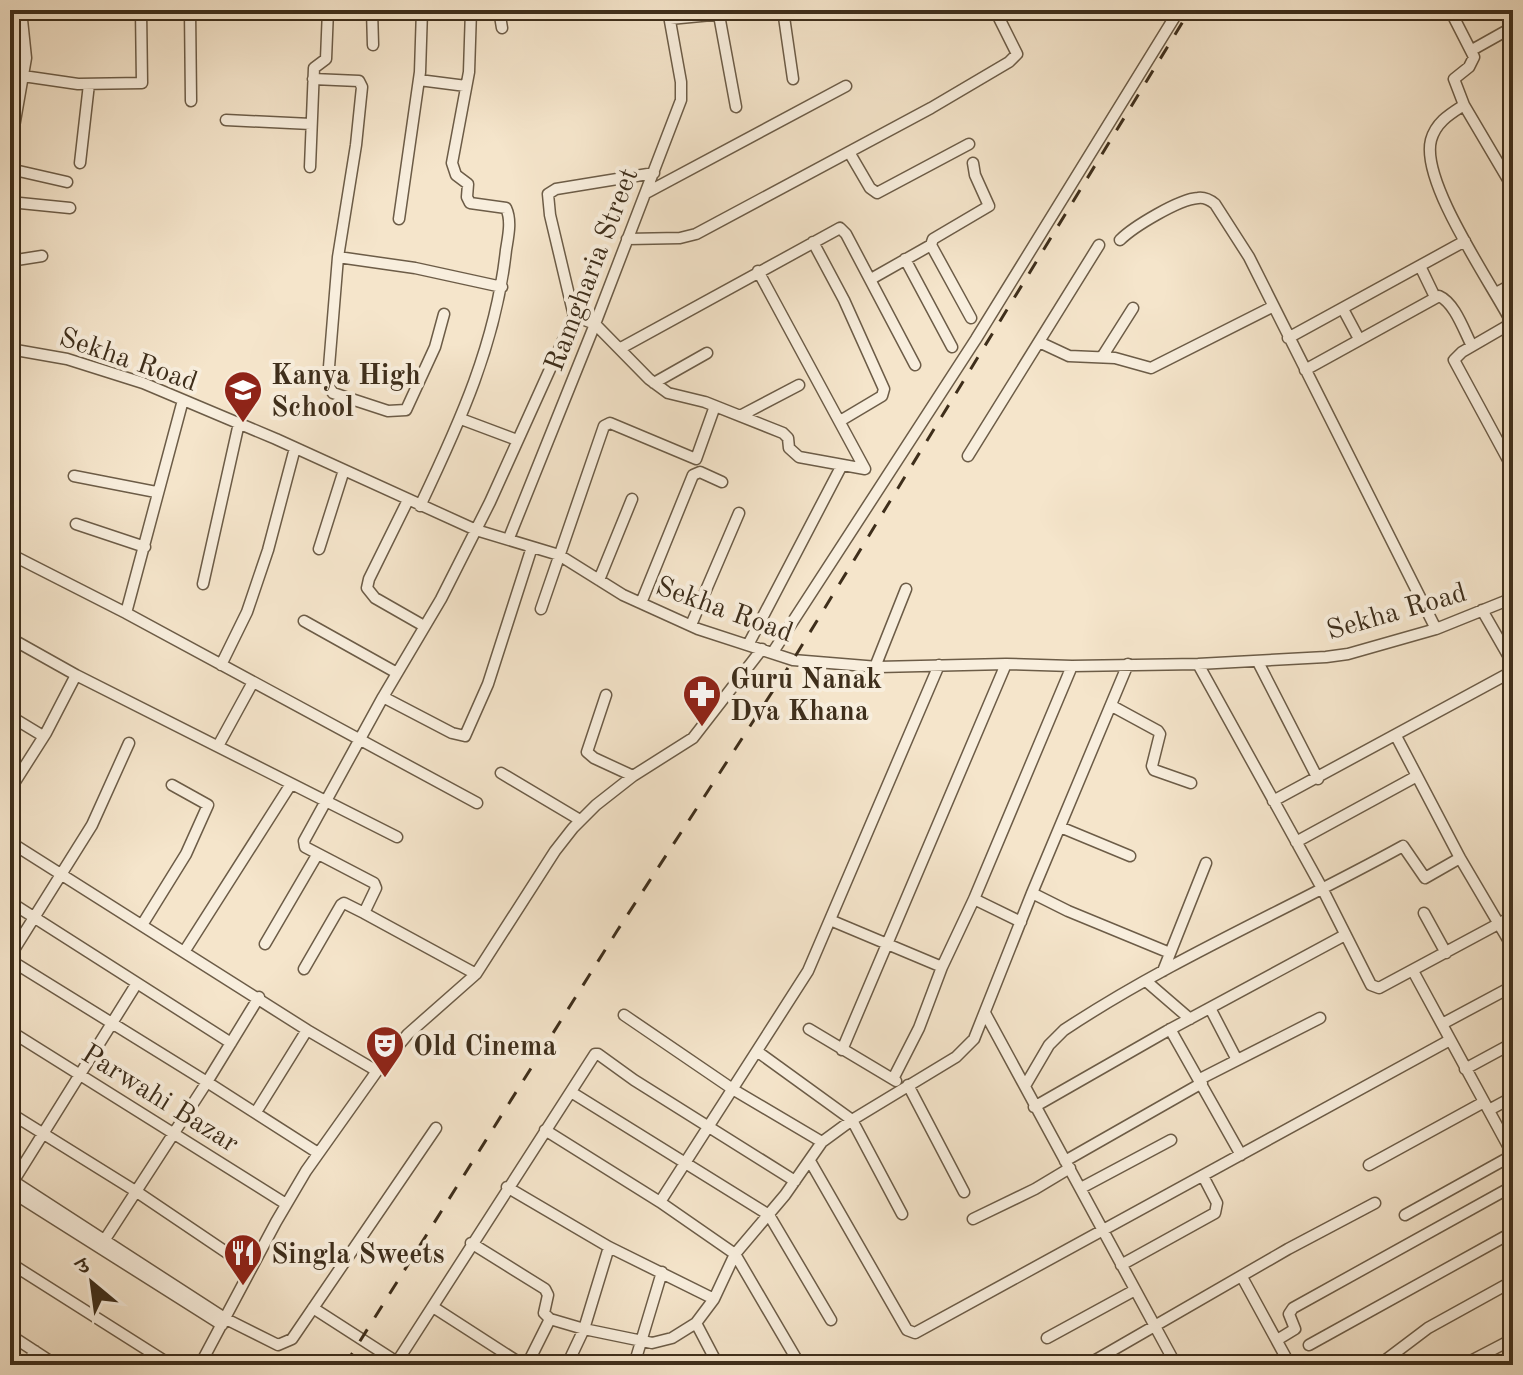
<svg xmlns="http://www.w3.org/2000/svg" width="1523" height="1375" font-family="'Old Standard TT','Noto Serif Devanagari',serif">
<rect width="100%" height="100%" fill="#f5e5cb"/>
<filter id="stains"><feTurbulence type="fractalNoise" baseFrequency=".0025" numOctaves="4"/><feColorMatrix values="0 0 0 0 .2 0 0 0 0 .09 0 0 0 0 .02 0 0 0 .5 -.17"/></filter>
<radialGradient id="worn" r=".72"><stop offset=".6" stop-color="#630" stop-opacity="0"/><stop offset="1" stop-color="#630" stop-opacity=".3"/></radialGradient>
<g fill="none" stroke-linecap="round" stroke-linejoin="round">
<defs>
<path id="minor" d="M190,10L191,101
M372,10L373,45
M499,10L502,28
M783,10L793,79
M1450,10L1474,57L1469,67L1454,79L1464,105C1450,114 1436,122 1431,140C1420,182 1492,284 1513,325
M719,15L736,107
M670,19L765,10
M1472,50L1513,27
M23,76L78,84L142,83L141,10
M313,79L359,81L362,87L356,145L338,257L328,379V386L333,393L388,411L406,410L435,347L444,314
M419,80L466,86
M1464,105L1513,188
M226,120L311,124
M10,150L26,58L21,10
M849,152L870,188L877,193L969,144
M80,163L89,84
M310,167L314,68L326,59L328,10
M10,169L67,182
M646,193L846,86
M10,202L70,208
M399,219L420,72L422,10
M627,239L680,238L696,234L931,108L1009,62L1017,54L995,10
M1120,240C1133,227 1179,199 1198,198C1205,197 1210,200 1215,204L1249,257L1436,629
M813,242L844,300L884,389L882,396L840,421
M931,245L933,239L989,206L975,175L973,163
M338,257L415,268L502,287
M905,259L952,347
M10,261L42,256
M1420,266L1435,297
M871,279L931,245L971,318
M1496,293L1513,284
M1343,309L1359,339
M574,316L595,324L649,379L668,393L705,402L783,433L788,438L789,448L799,457L865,469L758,271
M1512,323L1462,352L1454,360L1513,469
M1288,338L1465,241
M1039,342L1069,356L1115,358L1151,368L1272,307
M621,348L840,228L846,234L915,365
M10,349L67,359L143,383L276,439L476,530L559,555L623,595L698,629L793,660L878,667L1006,664L1072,666L1198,664L1326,657L1348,654L1436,629L1513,598
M1102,357L1133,308
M1305,370L1439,296C1455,303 1464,331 1472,346
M654,383L707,353
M740,416L799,385
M461,419L517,440
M968,456L1099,245
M74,476L156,492
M408,500L369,579L367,588L375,598L424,626
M420,506C460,422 496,343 506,250C508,237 512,221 506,208L470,203L467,197L468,184L456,175L452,163L469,72L471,10
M76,524L145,547
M509,538L595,324L681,100V82L668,10
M319,549L344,470
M10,554L126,613L477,803
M599,580L632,499
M203,584L239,423
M641,603L693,475L700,472L722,482
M541,609L604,426L610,423L696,459L715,406
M1482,610L1513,664
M126,613L183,400
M304,621L397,673
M691,625L739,513
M10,638L76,675L397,837
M748,645L842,465
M773,652L976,339L1179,10
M1258,662L1318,779
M1198,664L1323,890L1371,985L1379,988L1513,916
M221,665L247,612L268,550L295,448
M875,667L906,589
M606,695L587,752L594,758L633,776
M383,697L452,733L465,736L488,684L532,547
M1112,706L1158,731L1160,734L1152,766L1154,770L1191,783
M10,716L43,736
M1396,736L1460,858L1513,948
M218,746L253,682
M501,773L580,820
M11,788L46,733L76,675
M1273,801L1513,671
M1060,827L1130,856
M10,842L307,1030
M1296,842L1417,776
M1032,893L1068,911L1170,953
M974,899L1021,922
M10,902L231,1043
M1424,913L1446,953
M830,920L942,967
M142,925L186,854L208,805L172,785
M265,944L317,855
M184,952L291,784
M10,956L92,825L129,743
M10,960L207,1082L259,997
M304,969L341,905L344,903L364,913
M1163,971L1206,863
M1413,971L1513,1155
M476,974L364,913L376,888L374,883L305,847L304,841L383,697L441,599L490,502L574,316L550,215L548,194L556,189L654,173
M1146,981L1190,1019
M1210,1008L1237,1060
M985,1013L1176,1365
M624,1015L734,1090L822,1142
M1442,1024L1513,986
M809,1029L896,1081
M1170,1029L1241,1155
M10,1031L286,1204
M842,1050L1006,664
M758,1052L852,1120L902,1214
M1465,1069L1513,1043
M893,1079L919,1028L942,967L974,899L1072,666
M1200,1079L1320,1018
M908,1085L964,1192
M1025,1086L1049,1045L1064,1030C1171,959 1291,908 1403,846L1425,878L1460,858
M571,1092L769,1215L831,1320
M1034,1107L1167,1031L1345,935
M1489,1110L1513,1097
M256,1112L307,1030L377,1071
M10,1113L137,1192L251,1269
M545,1130L660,1202L735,1254L800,1365
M810,1161L907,1330L915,1333L1450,1040
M1065,1161L1202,1083
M1369,1165L1484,1102
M10,1179L226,1319L278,1345L292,1339L436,1128
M11,1185L137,983
M507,1187L609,1247L714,1299
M1081,1188L1171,1140
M10,1191L222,1325
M660,1202L808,971L939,665
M1405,1215L1513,1155
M973,1219L1035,1189L1070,1168
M471,1243L545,1289L548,1295L544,1313L550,1319L584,1329L652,1343L672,1338L696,1323L714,1299L735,1254L785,1195L822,1142L852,1120L956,1057L974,1039L1032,893L1128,664
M100,1247L207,1082L318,1153
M10,1263L171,1365
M1121,1265L1215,1213L1217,1203L1203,1176
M1242,1277L1290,1365
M433,1307L523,1365
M313,1308L400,1364
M696,1323L718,1365
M10,1335L56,1365
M1047,1338L1135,1290
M1277,1340L1295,1329L1289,1314L1293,1308L1513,1186
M1309,1345L1513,1232
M26,1365L35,1351
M200,1365L276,1222L306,1171L377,1071L408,1034L476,974L555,851L573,828L596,805L633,776L693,738L762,649
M395,1365L595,1054H598L634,1080L795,1181
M527,1365L550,1319
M567,1365L584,1329L609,1247
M634,1365L662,1272
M878,1365L886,1361
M1087,1365L1288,1249L1375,1203
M1379,1365L1428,1328L1513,1281
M1463,1365L1513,1339"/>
</defs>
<!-- minor casing -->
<use href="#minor" stroke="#6c5c47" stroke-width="13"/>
<!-- minor -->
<use href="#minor" stroke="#f8eedd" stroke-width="10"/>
<!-- rail -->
<path stroke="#3e2e1b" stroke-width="3" stroke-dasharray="14 14" stroke-linecap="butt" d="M345,1365L617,931L793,660L1190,10"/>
</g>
<!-- icons -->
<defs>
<symbol id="school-pin" viewBox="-11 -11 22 30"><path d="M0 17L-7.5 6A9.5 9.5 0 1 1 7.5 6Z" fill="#8f2418" stroke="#f8eedd"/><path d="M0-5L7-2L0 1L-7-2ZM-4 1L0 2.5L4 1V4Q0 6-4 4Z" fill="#fff"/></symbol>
<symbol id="pharmacy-pin" viewBox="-11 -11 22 30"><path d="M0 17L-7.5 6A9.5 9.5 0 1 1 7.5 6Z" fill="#8f2418" stroke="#f8eedd"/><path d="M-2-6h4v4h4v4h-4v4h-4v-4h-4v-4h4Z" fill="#fff"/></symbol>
<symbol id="theatre-pin" viewBox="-11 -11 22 30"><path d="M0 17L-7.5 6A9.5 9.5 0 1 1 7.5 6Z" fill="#8f2418" stroke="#f8eedd"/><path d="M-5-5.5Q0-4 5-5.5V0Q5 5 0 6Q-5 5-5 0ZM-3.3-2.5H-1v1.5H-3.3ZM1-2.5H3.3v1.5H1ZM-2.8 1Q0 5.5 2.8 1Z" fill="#fff"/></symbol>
<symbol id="restaurant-pin" viewBox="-11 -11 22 30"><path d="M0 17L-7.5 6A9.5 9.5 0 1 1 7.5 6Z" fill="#8f2418" stroke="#f8eedd"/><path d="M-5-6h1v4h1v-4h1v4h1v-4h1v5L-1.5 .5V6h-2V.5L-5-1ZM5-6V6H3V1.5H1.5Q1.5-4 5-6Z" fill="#fff"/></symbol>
</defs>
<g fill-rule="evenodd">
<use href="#school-pin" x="221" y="368" width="44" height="60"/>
<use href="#pharmacy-pin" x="680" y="672" width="44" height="60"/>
<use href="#theatre-pin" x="363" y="1023" width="44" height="60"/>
<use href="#restaurant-pin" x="221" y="1231" width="44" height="60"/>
</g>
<g text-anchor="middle" stroke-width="8" stroke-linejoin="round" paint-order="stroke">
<!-- street labels -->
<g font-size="28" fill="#3e2e1b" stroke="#f8eedd">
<text transform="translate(590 269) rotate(-69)" y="10">Ramgharia Street</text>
<text transform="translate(129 358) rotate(19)" y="10">Sekha Road</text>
<text transform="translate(725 608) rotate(20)" y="10">Sekha Road</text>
<text transform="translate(1396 610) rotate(-16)" y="10">Sekha Road</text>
<text transform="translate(161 1097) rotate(32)" y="10">Parwahi Bazar</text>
</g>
<!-- poi labels -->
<g font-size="28" font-weight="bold" fill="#3e2e1b" stroke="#f8eedd" text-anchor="start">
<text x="271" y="384">Kanya High<tspan x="271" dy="32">School</tspan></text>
<text x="730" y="688">Guru Nanak<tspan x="730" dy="32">Dva Khana</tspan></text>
<text x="413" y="1055">Old Cinema</text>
<text x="271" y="1263">Singla Sweets</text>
</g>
</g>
<!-- margin -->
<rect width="1523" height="1375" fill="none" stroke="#f5e5cb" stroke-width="40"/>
<rect x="12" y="12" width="1499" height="1351" fill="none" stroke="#3e2e1b" stroke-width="4"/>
<rect x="20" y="20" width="1483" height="1335" fill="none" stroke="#3e2e1b" stroke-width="2"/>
<!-- north arrow -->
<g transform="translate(92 1283) rotate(331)" stroke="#f8eedd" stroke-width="6" paint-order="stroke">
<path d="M0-6L14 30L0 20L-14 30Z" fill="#3e2e1b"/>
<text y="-12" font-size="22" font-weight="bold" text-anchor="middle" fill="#3e2e1b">उ</text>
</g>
<rect width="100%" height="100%" filter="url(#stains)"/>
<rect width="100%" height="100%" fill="url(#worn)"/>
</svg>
